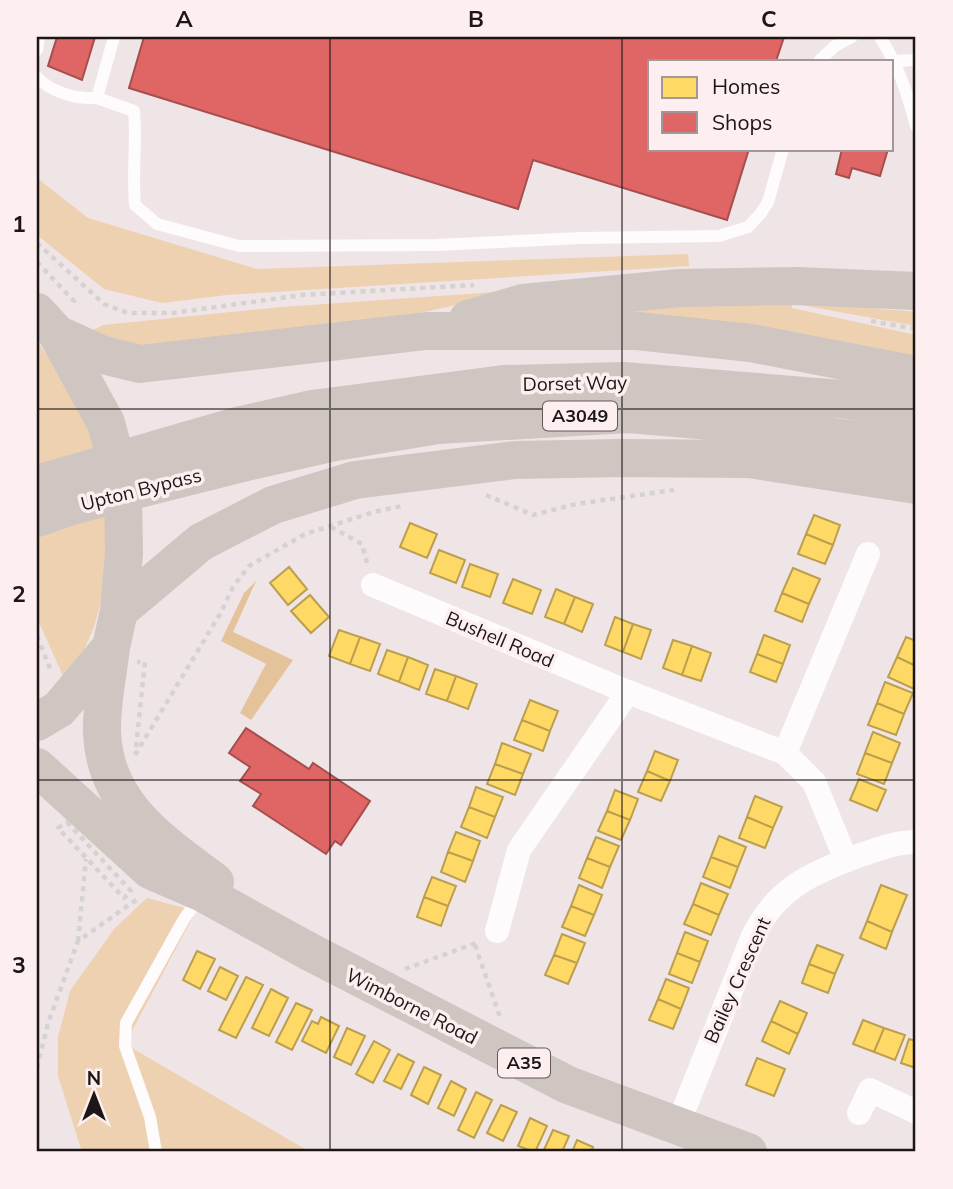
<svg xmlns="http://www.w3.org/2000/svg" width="953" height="1189" font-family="Mulish,sans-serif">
<rect width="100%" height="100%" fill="#efe4e6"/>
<!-- green -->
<path fill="#eed1b1" d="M37,178L88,218L257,269L688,254L689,266L227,295L162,303L104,289L37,235Z
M525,290L383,321L157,353L85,334L103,325L282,307Z
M792,299V308L916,335V362L546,309Z
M874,303L877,309L910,311L915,313L916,326L801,305Z
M37,341L71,391L92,439L107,533L103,594L94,627L81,657L64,678L37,618Z
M147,898L196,911L125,1044L310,1152H82L58,1076V1037L70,991L114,929Z"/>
<!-- forest -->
<path fill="#e5c39a" d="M256,581L233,632L293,660L251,720L240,713L266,664L221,641L244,593Z"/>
<!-- homes -->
<path fill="#ffd966" stroke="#bb9e4e" stroke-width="2" d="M814,515L840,525L833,545L806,534Z
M410,523L437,534L427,558L400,547Z
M806,534L833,545L825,564L798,554Z
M439,550L465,560L456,583L430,573Z
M470,564L498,574L490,597L462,587Z
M289,567L307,589L288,605L270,583Z
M793,568L820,579L809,604L782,593Z
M513,579L541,590L532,614L503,603Z
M556,589L575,597L564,624L545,617Z
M782,593L809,604L802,622L775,611Z
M310,595L329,617L311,633L291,611Z
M575,597L593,604L582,632L564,624Z
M615,617L633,624L623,652L605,645Z
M633,624L651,630L641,659L623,652Z
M339,630L360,637L350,664L329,656Z
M764,635L790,645L783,664L757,654Z
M360,637L380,644L370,671L350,664Z
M906,637L916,641V666L897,657Z
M673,640L692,646L682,675L663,668Z
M692,646L711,653L701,681L682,675Z
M387,650L408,657L399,682L378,674Z
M757,654L783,664L776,682L750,672Z
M408,657L428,665L419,690L399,682Z
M897,657L916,666L914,689L888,677Z
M435,669L456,676L447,701L426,694Z
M456,676L477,684L468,709L447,701Z
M885,682L913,693L904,714L877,703Z
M530,700L558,711L550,731L522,720Z
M877,703L904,714L896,735L868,725Z
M522,720L550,731L543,751L514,740Z
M873,732L900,743L892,763L865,753Z
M502,743L531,754L523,774L495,764Z
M655,751L678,760L670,781L647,771Z
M865,753L892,763L884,784L857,774Z
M495,764L523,774L515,795L487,784Z
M647,771L670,781L661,801L638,792Z
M859,779L886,790L877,811L850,800Z
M476,787L503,797L495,817L469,807Z
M615,790L638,799L630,820L607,811Z
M755,796L782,807L773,828L747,817Z
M469,807L495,817L487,838L461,827Z
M607,811L630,820L621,840L598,831Z
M747,817L773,828L765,848L739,838Z
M456,832L480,841L473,861L448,852Z
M719,836L746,847L738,867L711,857Z
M596,837L619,846L610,867L587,858Z
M448,852L473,861L465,882L441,872Z
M711,857L738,867L730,888L703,877Z
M587,858L610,867L602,888L579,878Z
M432,877L456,886L448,906L424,897Z
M701,883L728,894L719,915L693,904Z
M579,885L602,895L594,915L571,906Z
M881,885L907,895L892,932L867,921Z
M424,897L448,906L441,926L417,917Z
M693,904L719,915L711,935L684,924Z
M571,906L594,915L585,936L562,927Z
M867,921L892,932L886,949L860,938Z
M685,932L708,941L700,962L677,953Z
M562,934L585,943L577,963L554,955Z
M817,945L843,955L835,974L809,964Z
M197,951L215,959L200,989L183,980Z
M677,953L700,962L692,983L669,974Z
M554,955L577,963L568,984L545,975Z
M809,964L835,974L828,993L802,983Z
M220,967L238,976L226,1000L208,991Z
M246,977L263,985L236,1038L219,1030Z
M666,979L689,988L681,1009L658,999Z
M271,989L288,998L269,1036L252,1028Z
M658,999L681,1009L673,1029L649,1020Z
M780,1001L807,1013L798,1034L771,1021Z
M296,1003L312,1010L292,1050L276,1042Z
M321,1017L339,1026L326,1053L302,1041L312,1021L318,1024Z
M863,1020L884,1028L874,1052L853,1044Z
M771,1021L798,1034L789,1054L762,1041Z
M347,1028L365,1036L351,1065L334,1057Z
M884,1028L905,1035L895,1060L874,1052Z
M909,1039L916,1041V1068L901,1063Z
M374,1041L390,1050L373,1083L356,1074Z
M398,1054L414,1062L401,1089L384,1081Z
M757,1058L785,1069L774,1096L746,1085Z
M424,1067L441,1075L428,1104L411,1095Z
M451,1081L466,1089L454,1116L438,1108Z
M476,1092L492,1100L474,1138L458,1130Z
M501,1105L517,1112L503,1141L487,1133Z
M530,1118L547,1126L535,1152L518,1146Z
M553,1130L569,1136L562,1152H543Z
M577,1140L593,1147L591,1152H572Z"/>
<!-- shops -->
<path fill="#e06666" stroke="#a54e4e" stroke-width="2" d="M57,37H95L82,80L48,66Z
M144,37H784L776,61H650V149H749L727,220L533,160L518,209L129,88Z
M842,149H888L880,176L852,168L849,178L836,174Z
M246,728L309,769L313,763L370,801L341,845L335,841L326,854L253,806L261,794L240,781L250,767L229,753Z"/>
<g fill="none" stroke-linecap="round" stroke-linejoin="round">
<!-- path -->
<path stroke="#d5d2d2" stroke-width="4.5" stroke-dasharray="5 5" stroke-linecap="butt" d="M37,243L104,304L128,313H173L302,295L474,285
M37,262L74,301L71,305
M871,321L916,329
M486,495L533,515L576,504L674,490
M331,527L362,544L368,566
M37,636L51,671
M136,747L145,662H137
M135,755L220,614L233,587L249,566L305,534L374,512L402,506
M67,822L131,891L124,898L58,828Z
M78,941L86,859
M475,945L500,1017
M405,969L479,942
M37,1068L48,1023L78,941L139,898"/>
<!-- service -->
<path stroke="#fdfbfb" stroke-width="12" d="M114,37L97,98L134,111C137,143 132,172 135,205L157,224L239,246L436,245L582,238L719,236L748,227L761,213L768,202L783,149
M880,37C899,67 907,92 916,126
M37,50L39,37
M819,61L835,46L852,37
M895,61L916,60
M37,77C52,93 76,99 97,98
M156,1152L150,1117L125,1046L126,1023L184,919L199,898"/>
<!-- minor -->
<path stroke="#fdfbfb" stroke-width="24" d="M373,585L628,692L785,753L814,782L846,860
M785,753L868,554
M497,931L519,850L628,692
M859,1113L870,1090L916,1112
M677,1127L753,936C776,889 811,873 858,856C878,849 895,842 916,842"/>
<!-- trunk -->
<path stroke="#cfc5c1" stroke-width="38" d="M37,312L57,334L106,423L123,487L124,553L119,611L111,647L59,709L37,722
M468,319L523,303L680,288L797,286L916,291
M57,334L103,355L140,364L426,331H637L751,343L916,375
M37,484L237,426L312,409L504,384L624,381L841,399L916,411
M37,518L71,506L246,462L335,442L438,425L628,414L723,422L916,448
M119,611L201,542L273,505L355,480L515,460L621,458L749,459L916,485
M111,647C108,675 101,705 102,733C105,806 162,842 215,882
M37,767L150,870L203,893L310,952L568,1085L748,1152"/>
</g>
<!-- grid -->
<path fill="none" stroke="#1c1616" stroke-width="2" stroke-opacity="0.55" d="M330,37V1152M622,37V1152M37,409H916M37,780H916"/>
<g text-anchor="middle" stroke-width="7" stroke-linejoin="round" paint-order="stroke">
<!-- shield labels -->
<g fill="#fdeff0" stroke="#605757" stroke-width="2">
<rect x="543" y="401.5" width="74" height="29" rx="5"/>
<rect x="498" y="1048.5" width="52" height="29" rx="5"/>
</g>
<g font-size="18" font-weight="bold" fill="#1c1616">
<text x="580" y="422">A3049</text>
<text x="524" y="1069">A35</text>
</g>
<!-- street labels -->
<g font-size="19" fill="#1c1616" stroke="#fdeff0">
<text transform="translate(575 383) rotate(-1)" y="7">Dorset Way</text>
<text transform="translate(141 489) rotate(-14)" y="7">Upton Bypass</text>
<text transform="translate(500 639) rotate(23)" y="7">Bushell Road</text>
<text transform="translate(737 980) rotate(-66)" y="7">Bailey Crescent</text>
<text transform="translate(412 1006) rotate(27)" y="7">Wimborne Road</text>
</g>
</g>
<!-- border -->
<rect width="953" height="1189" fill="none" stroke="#fdeff0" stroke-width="77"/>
<!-- legend -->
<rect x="648" y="60" width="245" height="91" fill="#fdeff0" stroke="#a39899" stroke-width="2"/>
<rect x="662" y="77" width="35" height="21" fill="#ffd966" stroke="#a39899" stroke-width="2"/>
<text x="712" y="94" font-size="21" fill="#1c1616">Homes</text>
<rect x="662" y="112" width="35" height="21" fill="#e06666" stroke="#a39899" stroke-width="2"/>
<text x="712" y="130" font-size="21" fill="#1c1616">Shops</text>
<!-- north arrow -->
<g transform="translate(94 1095)" stroke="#fdeff0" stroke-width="5" paint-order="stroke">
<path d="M0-5L12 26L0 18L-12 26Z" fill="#1c1616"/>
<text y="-10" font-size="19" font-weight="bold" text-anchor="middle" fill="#1c1616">N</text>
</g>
<rect x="38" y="38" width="876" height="1112" fill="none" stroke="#1c1616" stroke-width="2.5"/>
<g font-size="23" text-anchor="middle" font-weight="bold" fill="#1c1616">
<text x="184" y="27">A</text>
<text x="476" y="27">B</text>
<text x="769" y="27">C</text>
<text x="19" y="232">1</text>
<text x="19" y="602">2</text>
<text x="19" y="973">3</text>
</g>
</svg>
